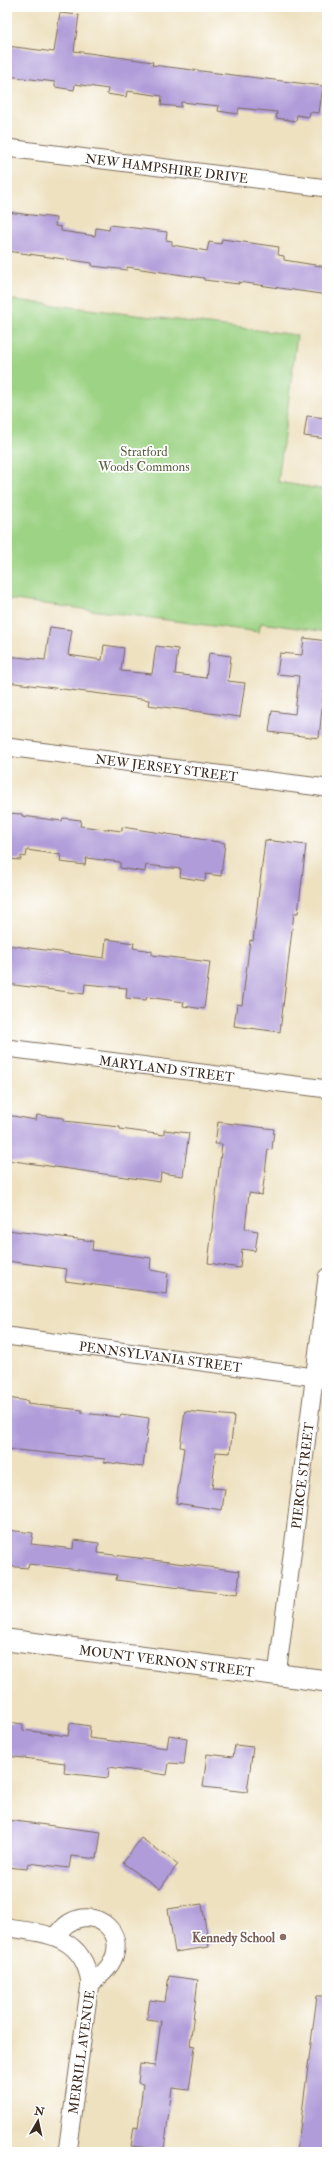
<svg xmlns="http://www.w3.org/2000/svg" width="334" height="2159" font-family="'IM FELL Double Pica',serif">
<rect width="100%" height="100%" fill="#fff"/>
<filter id="ink" filterUnits="userSpaceOnUse"><feTurbulence type="fractalNoise" baseFrequency=".025" numOctaves="2"/><feDisplacementMap in="SourceGraphic" scale="8" xChannelSelector="R" yChannelSelector="G"/><feConvolveMatrix kernelMatrix="1 2 1 2 8 2 1 2 1" color-interpolation-filters="sRGB"/></filter>
<filter id="wash" filterUnits="userSpaceOnUse"><feTurbulence type="fractalNoise" baseFrequency=".012" numOctaves="4" result="noise"/><feDisplacementMap in="SourceGraphic" scale="16" xChannelSelector="R" yChannelSelector="G"/><feGaussianBlur stdDeviation="0.9" result="paint"/><feColorMatrix in="noise" values="0 0 0 0 0 0 0 0 0 0 0 0 0 0 0 0 0 1.4 0 .05"/><feComposite in="paint" operator="in"/></filter>
<g filter="url(#wash)">
<rect width="100%" height="100%" fill="#eee1c0"/>
<!-- green -->
<path fill="#9dd384" stroke="#6c7e51" d="M7,299L297,335L278,482L327,490V632L261,623L259,632L7,599Z"/>
<g id="blocks">
<!-- building -->
<path fill="#b09cd9" d="M60,13L79,15L74,51L153,62L152,65L323,86L319,113L310,112L309,117L297,115L296,121L276,118L277,112L239,108L238,114L218,111L219,106L181,102V107L161,105L162,96L127,91L126,97L107,94L108,89L75,84L74,90L55,87V82L7,76V46L54,52Z
M7,212L56,218L55,226L61,227V231L95,236L96,228L109,230L110,225L167,232L166,240L172,241V245L207,251L209,242L221,244L222,239L279,247L278,255L284,256V260L327,267V295L239,282V284L204,280V278L127,267V270L92,266V263L7,251Z
M307,416L327,418V439L304,436Z
M50,627L72,630L68,655L102,660L104,645L124,648L121,671L152,674L156,646L178,649L175,674L206,678L209,653L231,656L228,681L245,683L240,717L148,705L149,700L7,682V656L45,660Z
M304,638L327,641V679H325L319,738L269,732L272,711L295,714L299,676L277,674L280,653L302,655Z
M7,813L22,814V816L62,821L63,818L81,820L80,826L122,831V827L225,843L221,876L206,874L205,881L180,877L181,869L146,865L145,872L120,868V862L86,858L85,865L60,862L61,855L27,850L26,857L21,856V860L7,859Z
M265,840L306,845L298,913H294L280,1032L234,1026L237,1004L242,1005L250,940L253,941Z
M106,939L134,943L133,948L152,951V955L210,962L204,1009L183,1006L184,1002L147,997L146,1000L126,998L127,988L85,984L84,994L7,984V945L104,958Z
M7,1115L36,1120L37,1115L64,1118V1121L120,1127V1129L164,1135V1130L189,1133L183,1176L161,1173L160,1182L7,1160Z
M218,1122L274,1129L272,1150L268,1149L262,1195L249,1193L245,1229L258,1231L255,1251L242,1249L240,1268L208,1263L222,1144H215Z
M7,1230L93,1241L92,1250L151,1258L150,1270L168,1273L166,1294L65,1281L67,1269L7,1261Z
M7,1398L28,1401L27,1404L82,1410V1413L120,1417L121,1414L149,1418L143,1467L104,1462L105,1459L7,1449Z
M185,1411L234,1416L230,1453L216,1452L212,1488L225,1489L222,1510L176,1503L184,1448L180,1447Z
M7,1530L33,1533L31,1544L73,1549L74,1540L99,1543L98,1553L240,1571L237,1595L116,1580L117,1575L71,1569L29,1564L28,1568L7,1566Z
M7,1722L23,1724V1730L68,1736L70,1723L90,1726L89,1738L167,1748L169,1735L187,1738L184,1764L169,1763L167,1775L109,1767L108,1778L64,1773L65,1763L7,1756Z
M235,1745L253,1747L247,1792L203,1787L207,1754L233,1757Z
M7,1820L101,1832L97,1859L71,1856L69,1868L28,1863L27,1869L7,1867Z
M141,1838L178,1864L160,1889L123,1863Z
M202,1904L209,1947L175,1952L168,1909Z
M169,1976L198,1980L190,2045L195,2046L189,2090L172,2088L164,2150L131,2146L134,2127L138,2128L143,2084L138,2083L140,2064L155,2066L161,2021L147,2019L150,2000L165,2002Z
M317,1996H327V2152H297Z"/>
</g>
</g>
<g filter="url(#ink)">
<use href="#blocks" fill-opacity="0" stroke="#7a6a57" stroke-width="1"/>
<g fill="none" stroke-linecap="round" stroke-linejoin="round">
<defs>
<g id="minor">
<path id="s1" d="M7,148L327,188"/>
<path id="s2" d="M7,747L327,788"/>
<path id="s3" d="M7,1048L327,1089"/>
<path id="s4" d="M7,1336L314,1377"/>
<path id="s5" d="M277,1675L327,1277"/>
<path d="M7,1928C46,1933 84,1936 90,1983L67,2152"/>
<path d="M56,1937C86,1888 153,1943 90,1983"/>
</g>
<g id="tertiary">
<path id="s6" d="M7,1640L327,1681"/>
</g>
</defs>
<!-- minor casing -->
<use href="#minor" stroke="#7a6a57" stroke-width="19"/>
<!-- tertiary casing -->
<use href="#tertiary" stroke="#7a6a57" stroke-width="23"/>
<!-- minor -->
<use href="#minor" stroke="#fff" stroke-width="17"/>
<!-- tertiary -->
<use href="#tertiary" stroke="#fff" stroke-width="21"/>
</g>
</g>
<!-- markers -->
<circle fill="#8d6e63" stroke="#fff" stroke-width="1.5" cx="283" cy="1937" r="4"/>
<g text-anchor="middle" stroke-width="3.5" stroke-linejoin="round" paint-order="stroke">
<!-- street labels -->
<g font-size="13" fill="#3b2a1e" stroke="#fff">
<text dy="5" stroke="none"><textPath href="#s1" startOffset="161">NEW HAMPSHIRE DRIVE</textPath></text>
<text dy="5" stroke="none"><textPath href="#s2" startOffset="161">NEW JERSEY STREET</textPath></text>
<text dy="5" stroke="none"><textPath href="#s3" startOffset="161">MARYLAND STREET</textPath></text>
<text dy="5" stroke="none"><textPath href="#s4" startOffset="155">PENNSYLVANIA STREET</textPath></text>
<text dy="5" stroke="none"><textPath href="#s5" startOffset="201">PIERCE STREET</textPath></text>
<text dy="5" stroke="none"><textPath href="#s6" startOffset="161">MOUNT VERNON STREET</textPath></text>
<text transform="translate(81 2052) rotate(-82)" y="5">MERRILL AVENUE</text>
</g>
<!-- park labels -->
<g font-size="13" fill="#585d3d" stroke="#fff">
<text x="144" y="456">Stratford<tspan x="144" dy="15">Woods Commons</tspan></text>
</g>
<!-- education labels -->
<g font-size="13" font-weight="bold" fill="#785e54" stroke="#fff" text-anchor="end">
<text x="275" y="1942">Kennedy School</text>
</g>
</g>
<!-- margin -->
<rect width="334" height="2159" fill="none" stroke="#fff" stroke-width="24"/>
<!-- north arrow -->
<g transform="translate(38 2121) rotate(9)" stroke="#ffffff" stroke-width="3" paint-order="stroke">
<path d="M0-3L7 15L0 10L-7 15Z" fill="#3b2a1e"/>
<text y="-6" font-size="11" font-weight="bold" text-anchor="middle" fill="#3b2a1e">N</text>
</g>
</svg>
